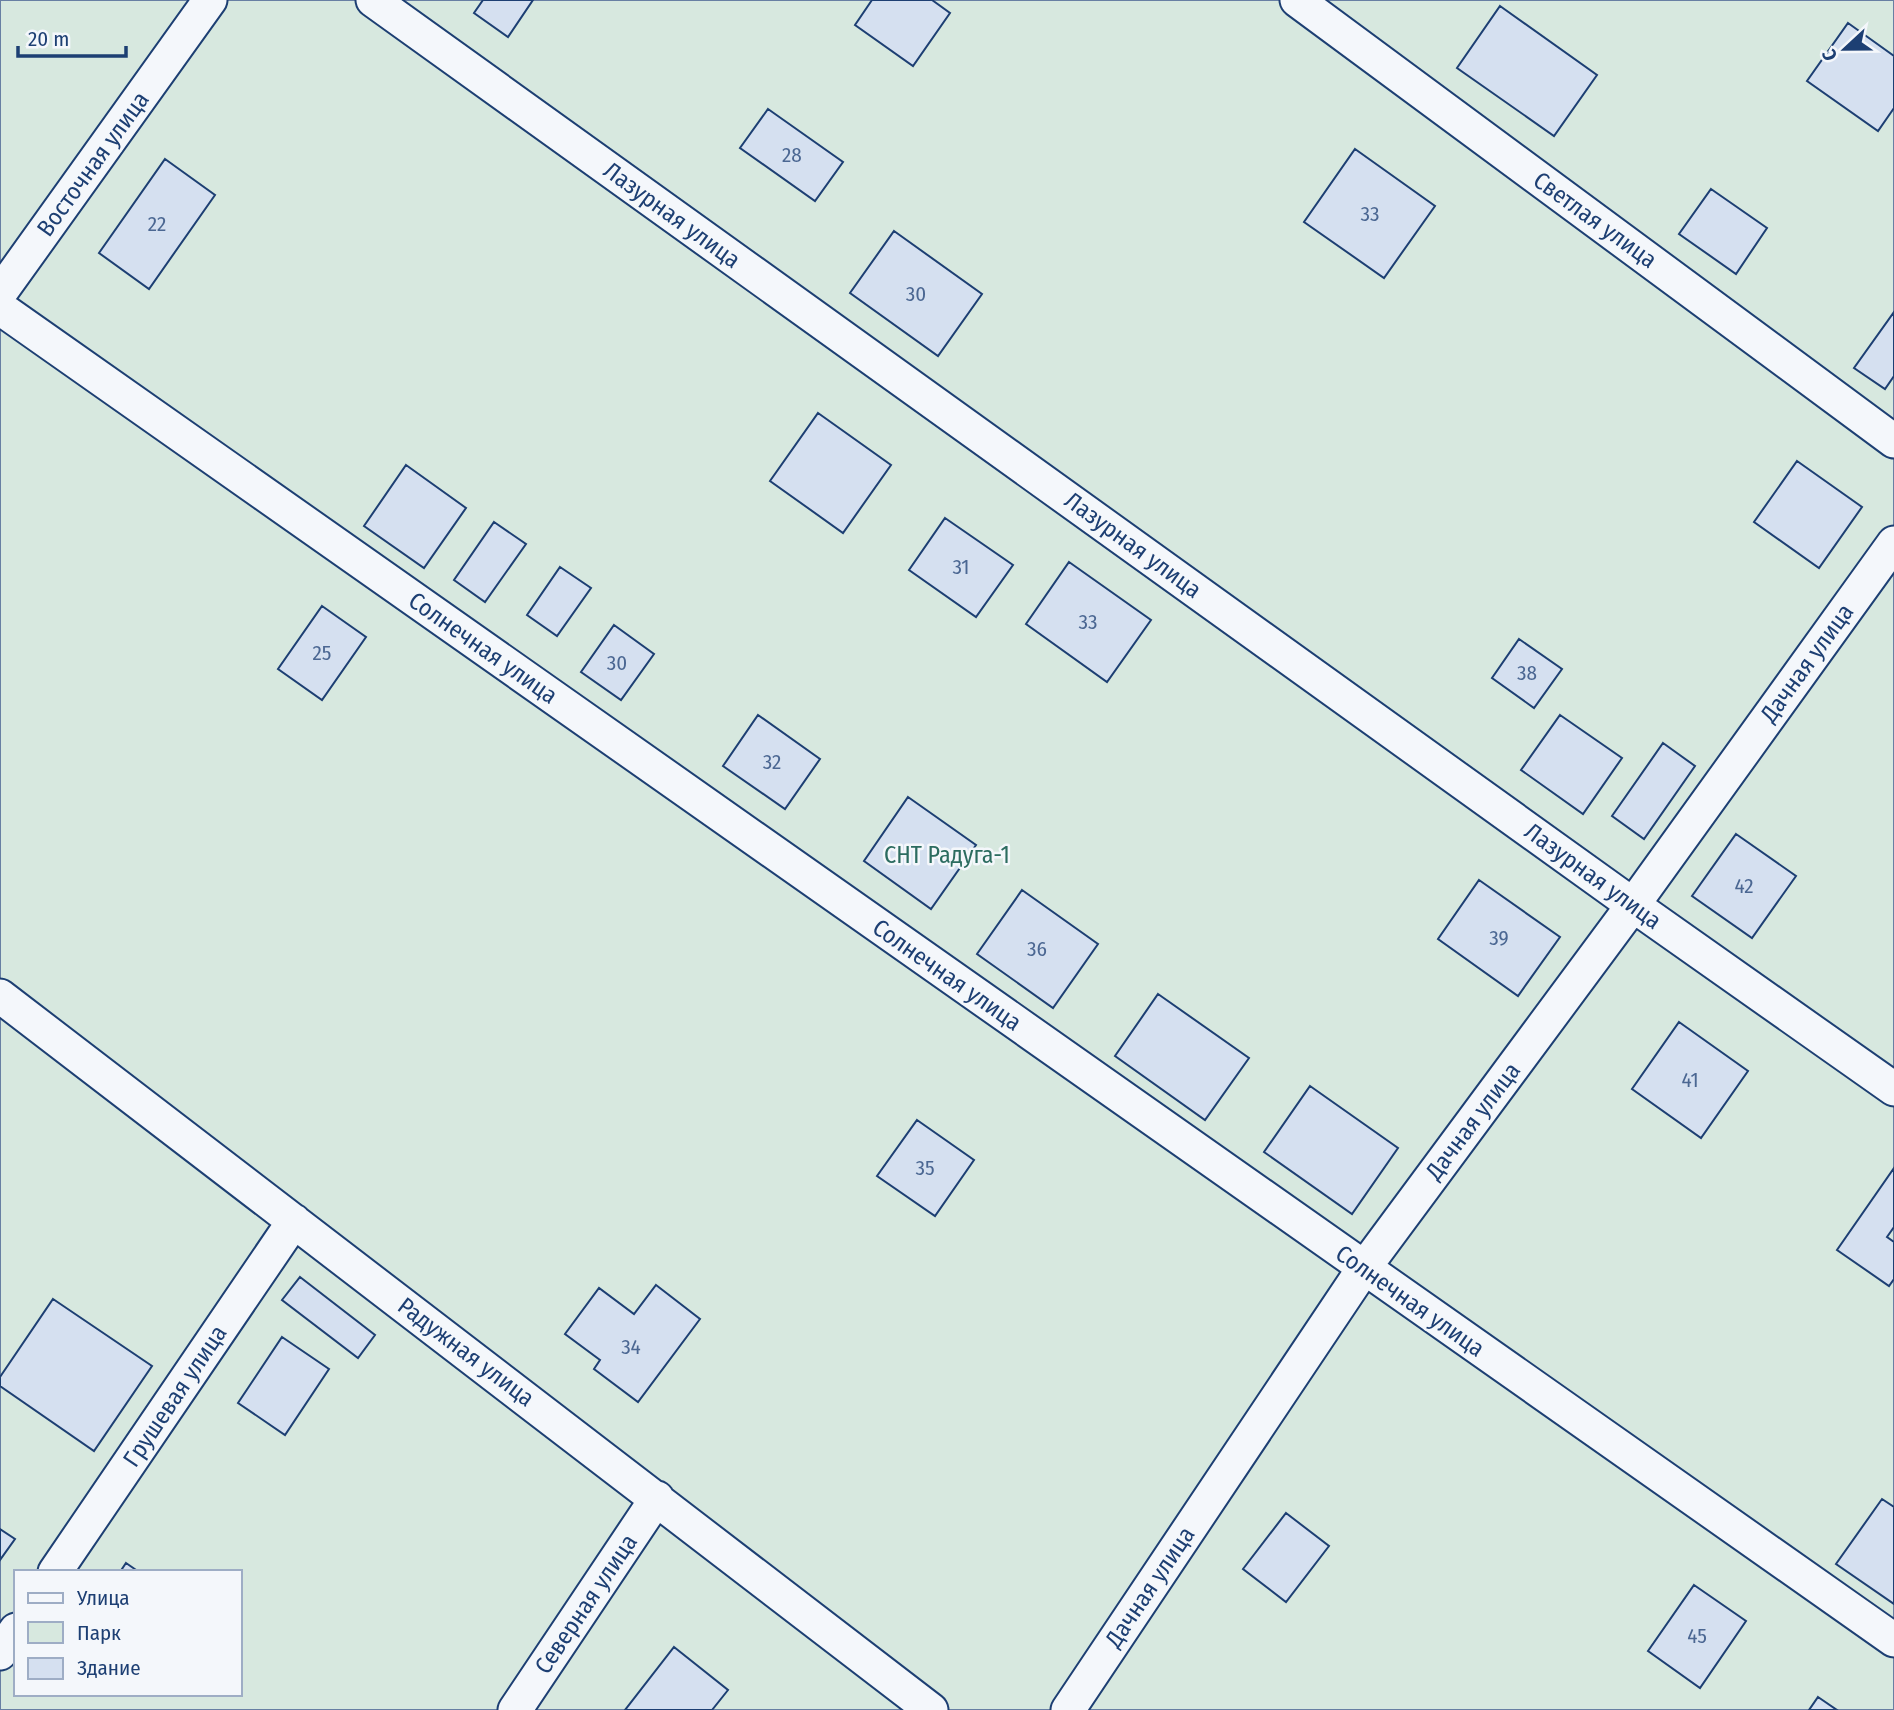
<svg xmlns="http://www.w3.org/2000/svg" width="1894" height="1710" font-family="'Fira Sans Condensed',sans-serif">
<rect width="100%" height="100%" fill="#f4f7fb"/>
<!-- green -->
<path fill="#d7e8df" stroke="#687fa3" stroke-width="2" fill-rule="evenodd" d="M0,0H1894V1710H0ZM16,1572H240V1694H16Z"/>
<!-- building -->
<path fill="#d5e0f0" stroke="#1d3f73" stroke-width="2" d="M483,0H533L508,37L474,13Z
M872,0H932L950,13L913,66L855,25Z
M1500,6L1597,75L1554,136L1457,68Z
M1848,23L1894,56V108L1878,131L1807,81Z
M768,109L843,162L815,201L740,148Z
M1355,149L1435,206L1384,278L1304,222Z
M165,159L215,195L149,289L99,253Z
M1711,189L1767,228L1736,274L1679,234Z
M894,231L982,294L938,356L850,293Z
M1894,312V376L1885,389L1854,368Z
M818,413L891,465L843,533L770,481Z
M1797,461L1862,507L1819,568L1754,522Z
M406,465L466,508L424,568L364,526Z
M945,518L1013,565L976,617L909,570Z
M494,522L526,544L485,602L454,580Z
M1069,562L1151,620L1107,682L1026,624Z
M560,567L591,588L557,636L527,615Z
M322,606L366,637L322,700L278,669Z
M614,625L654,654L621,700L581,672Z
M1519,639L1562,669L1534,708L1492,678Z
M758,715L820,759L785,809L723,766Z
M1560,715L1622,758L1583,814L1521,770Z
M1663,743L1695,766L1644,839L1612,816Z
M908,797L976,845L931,909L864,861Z
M1736,834L1796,876L1752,938L1692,896Z
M1479,880L1560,937L1518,996L1438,939Z
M1022,890L1098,944L1053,1008L977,954Z
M1158,994L1249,1058L1205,1120L1115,1056Z
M1679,1022L1748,1071L1701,1138L1632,1089Z
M1310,1086L1398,1148L1352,1214L1264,1152Z
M917,1120L974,1160L935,1216L877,1176Z
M1894,1168V1227L1887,1237L1894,1242V1279L1889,1286L1837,1250Z
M300,1277L375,1335L358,1358L282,1300Z
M656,1285L700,1319L638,1402L594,1369L600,1360L565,1334L599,1288L634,1314Z
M53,1299L152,1366L94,1451L0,1386V1377Z
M282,1337L329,1369L285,1435L238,1403Z
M1882,1499L1894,1507V1604L1836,1564Z
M1286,1513L1329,1546L1286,1602L1243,1569Z
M0,1529L15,1539L0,1560Z
M126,1563L139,1572H120Z
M1694,1585L1746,1621L1700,1688L1648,1651Z
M674,1647L728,1690L712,1710H625Z
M1818,1697L1837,1710H1809Z"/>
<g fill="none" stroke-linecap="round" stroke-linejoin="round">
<defs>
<path id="minor" d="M373,0L1633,905L1894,1089
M1297,0L1894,441
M0,293L210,0
M0,308L1894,1640
M0,996L931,1710
M55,1572L294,1221
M0,1653L16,1630
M515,1710L657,1498
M1068,1710L1364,1268L1633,905L1894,543"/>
</defs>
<!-- minor casing -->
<use href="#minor" stroke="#1d3f73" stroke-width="37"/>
<!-- minor -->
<use href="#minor" stroke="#f4f7fb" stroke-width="33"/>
</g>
<g text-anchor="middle" stroke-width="5" stroke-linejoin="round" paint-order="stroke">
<!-- number labels -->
<g font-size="21" fill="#4b6792">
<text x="792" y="162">28</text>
<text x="1370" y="221">33</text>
<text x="157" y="231">22</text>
<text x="916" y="301">30</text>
<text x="961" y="574">31</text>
<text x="1088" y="629">33</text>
<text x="322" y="660">25</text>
<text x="617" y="670">30</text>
<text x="1527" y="680">38</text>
<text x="772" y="769">32</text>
<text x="1744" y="893">42</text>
<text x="1499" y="945">39</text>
<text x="1037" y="956">36</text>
<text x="1690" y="1087">41</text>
<text x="925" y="1175">35</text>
<text x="631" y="1354">34</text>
<text x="1697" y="1643">45</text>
</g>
<!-- street labels -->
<g font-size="24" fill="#1d3f73" stroke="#f4f7fb">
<text transform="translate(93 164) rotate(-54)" y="8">Восточная улица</text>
<text transform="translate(672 215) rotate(36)" y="8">Лазурная улица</text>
<text transform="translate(1595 220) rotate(36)" y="8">Светлая улица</text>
<text transform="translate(1133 545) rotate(36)" y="8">Лазурная улица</text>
<text transform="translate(483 648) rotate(35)" y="8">Солнечная улица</text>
<text transform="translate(1807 663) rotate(-54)" y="8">Дачная улица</text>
<text transform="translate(1593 876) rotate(36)" y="8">Лазурная улица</text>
<text transform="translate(947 975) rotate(35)" y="8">Солнечная улица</text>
<text transform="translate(1473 1121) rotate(-53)" y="8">Дачная улица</text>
<text transform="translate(1410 1301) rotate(35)" y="8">Солнечная улица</text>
<text transform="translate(466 1352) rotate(37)" y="8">Радужная улица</text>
<text transform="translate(175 1396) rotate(-56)" y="8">Грушевая улица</text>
<text transform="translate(1150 1587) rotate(-56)" y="8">Дачная улица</text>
<text transform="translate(586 1604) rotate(-56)" y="8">Северная улица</text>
</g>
<!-- park labels -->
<g font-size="24" fill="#2c6c60" stroke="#f4f7fb">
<text x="947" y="863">СНТ Радуга-1</text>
</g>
</g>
<!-- legend -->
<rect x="14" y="1570" width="228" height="126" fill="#f4f7fb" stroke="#9eadc5" stroke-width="2"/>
<rect x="28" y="1593" width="35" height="10" fill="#f4f7fb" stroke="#9eadc5" stroke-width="2"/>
<text x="77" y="1605" font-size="21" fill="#1d3f73">Улица</text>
<rect x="28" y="1622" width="35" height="21" fill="#d7e8df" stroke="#9eadc5" stroke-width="2"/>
<text x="77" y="1640" font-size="21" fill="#1d3f73">Парк</text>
<rect x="28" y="1658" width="35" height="21" fill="#d5e0f0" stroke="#9eadc5" stroke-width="2"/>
<text x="77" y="1675" font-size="21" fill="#1d3f73">Здание</text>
<!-- north arrow -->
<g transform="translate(1845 49) rotate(248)" stroke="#f4f7fb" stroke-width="5" paint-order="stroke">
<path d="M0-5L12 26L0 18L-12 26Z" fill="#1d3f73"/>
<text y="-10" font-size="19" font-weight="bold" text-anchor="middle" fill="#1d3f73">С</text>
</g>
<!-- scale -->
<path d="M18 46v10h108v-10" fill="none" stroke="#1d3f73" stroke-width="3.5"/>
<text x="28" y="46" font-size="21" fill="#1d3f73" stroke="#f4f7fb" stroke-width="5" paint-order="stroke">20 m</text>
</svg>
